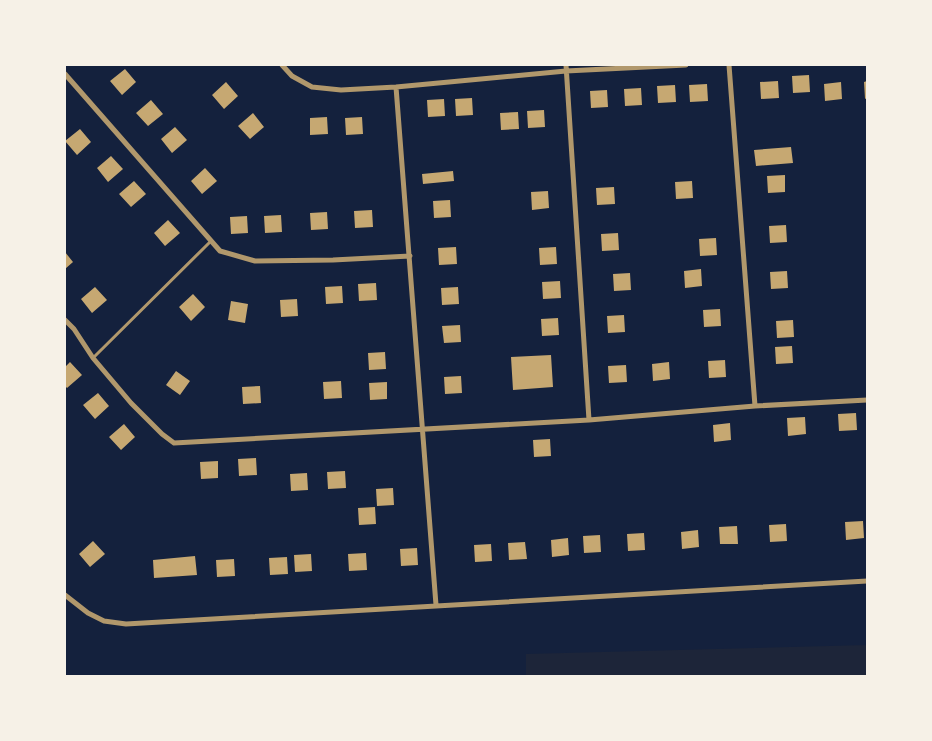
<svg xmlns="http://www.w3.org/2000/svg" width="932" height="741" font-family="Barlow,sans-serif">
<rect width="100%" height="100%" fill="#14213d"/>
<!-- green -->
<path fill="#1d2539" d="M867,645V676H526V654Z"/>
<!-- building -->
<path fill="#c6a872" d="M125,69L136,82L122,95L110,81Z
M809,75L810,92L793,93L792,76Z
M778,81L779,98L761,99L760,82Z
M867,81V98L865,99L864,82Z
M226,82L238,96L224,109L212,95Z
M841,82L842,99L825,101L824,84Z
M707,84L708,101L690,102L689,85Z
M675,85L676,102L658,103L657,86Z
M641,88L642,105L625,106L624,89Z
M607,90L608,107L591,108L590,91Z
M472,98L473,115L456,116L455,99Z
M444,99L445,116L428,117L427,100Z
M151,100L163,114L148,126L136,113Z
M544,110L545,127L528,128L527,111Z
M518,112L519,129L501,130L500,113Z
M253,113L264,127L250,139L238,126Z
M327,117L328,134L310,135V118Z
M362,117L363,134L346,135L345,118Z
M175,127L187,140L172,153L161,139Z
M80,129L91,142L77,155L65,141Z
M791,147L793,163L756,166L754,150Z
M111,156L123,169L108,182L97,168Z
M205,168L217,181L202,194L191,181Z
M453,171L454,181L423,184L422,174Z
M785,175V192L768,193L767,176Z
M134,181L146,194L131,207L119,194Z
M692,181L693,198L676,199L675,182Z
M614,187L615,204L597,205L596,188Z
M548,191L549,208L532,210L531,192Z
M450,200L451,217L434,218L433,201Z
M372,210L373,227L355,228L354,211Z
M327,212L328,229L311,230L310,213Z
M281,215L282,232L265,233L264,216Z
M247,216L248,233L231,234L230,217Z
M168,220L180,233L165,246L154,233Z
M786,225L787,242L770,243L769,226Z
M618,233L619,250L602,251L601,234Z
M716,238L717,255L700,256L699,239Z
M456,247L457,264L439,265L438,248Z
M556,247L557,264L540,265L539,248Z
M65,252L73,262L65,269Z
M701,269L702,286L685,288L684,271Z
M787,271L788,288L771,289L770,272Z
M630,273L631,290L614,291L613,274Z
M560,281L561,298L543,299L542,282Z
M376,283L377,300L359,301L358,284Z
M342,286L343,303L326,304L325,287Z
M95,287L107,300L92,313L81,299Z
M458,287L459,304L442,305L441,288Z
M193,294L205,307L191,321L179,307Z
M297,299L298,316L281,317L280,300Z
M231,301L248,304L245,323L228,320Z
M720,309L721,326L704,327L703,310Z
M624,315L625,332L608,333L607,316Z
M558,318L559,335L542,336L541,319Z
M793,320L794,337L777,338L776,321Z
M460,325L461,342L444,343L442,326Z
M792,346L793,363L776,364L775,347Z
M385,352L386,369L369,370L368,353Z
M551,355L553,387L513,390L511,357Z
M725,360L726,377L709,378L708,361Z
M70,362L82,375L67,388L65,386V367Z
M669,362L670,379L653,381L652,364Z
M626,365L627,382L609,383L608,366Z
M176,371L190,381L180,395L166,385Z
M461,376L462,393L445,394L444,377Z
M341,381L342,398L324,399L323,382Z
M387,382V399L370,400L369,383Z
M260,386L261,403L243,404L242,387Z
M98,393L109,406L95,419L83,405Z
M856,413L857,430L839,431L838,414Z
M805,417L806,434L788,436L787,418Z
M730,423L731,440L714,442L713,425Z
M124,424L135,437L121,450L109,437Z
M550,439L551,456L534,457L533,440Z
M256,458L257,475L239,476L238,459Z
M218,461V478L201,479L200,462Z
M345,471L346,488L328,489L327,472Z
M307,473L308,490L291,491L290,474Z
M393,488L394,505L377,506L376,489Z
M375,507L376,524L359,525L358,508Z
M863,521L864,538L846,540L845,522Z
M786,524L787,541L770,542L769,525Z
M737,526L738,544H720L719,527Z
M698,530L699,547L682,549L681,532Z
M644,533L645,550L628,551L627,534Z
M600,535L601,552L584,553L583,536Z
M568,538L569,555L552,557L551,540Z
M93,541L105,554L90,567L79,554Z
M525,542L527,559L509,560L508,543Z
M491,544L492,561L475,562L474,545Z
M417,548L418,565L401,566L400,549Z
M366,553L367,570L349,571L348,554Z
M311,554L312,571L295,572L294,555Z
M195,556L197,575L154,578L153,560Z
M287,557L288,574L270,575L269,558Z
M234,559L235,576L217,577L216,560Z"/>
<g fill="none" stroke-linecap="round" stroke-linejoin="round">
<!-- service -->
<path stroke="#b1986c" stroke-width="3" d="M93,358L211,241"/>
<!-- minor -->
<path stroke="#b1986c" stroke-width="5" d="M282,65L292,76L312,87L341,90L396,87L566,71L686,65
M566,65L589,420
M729,65L755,406
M65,74L220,251L255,261L333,260L410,256
M396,87L436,605
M65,320L74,329L93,358L131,403L162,434L174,443L589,420L755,406L867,400
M65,595L88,613L104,621L126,624L867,581"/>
</g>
<!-- border -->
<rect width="932" height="741" fill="none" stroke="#f6f1e7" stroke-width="132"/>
</svg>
